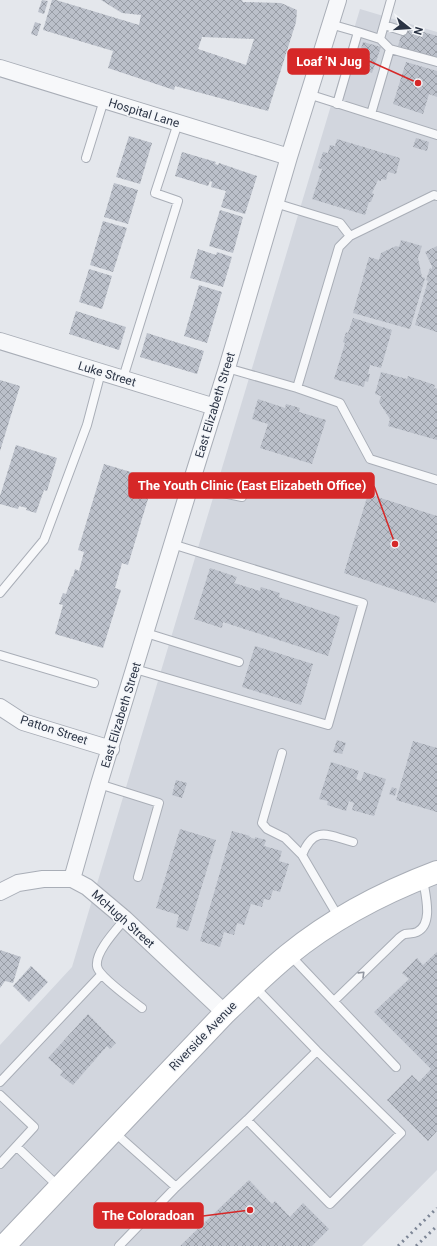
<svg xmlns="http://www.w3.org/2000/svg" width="437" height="1246" font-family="Roboto,sans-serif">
<defs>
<pattern id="building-cross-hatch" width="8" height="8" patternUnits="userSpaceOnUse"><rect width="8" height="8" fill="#bbc0ca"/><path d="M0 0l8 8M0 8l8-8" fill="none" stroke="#989da6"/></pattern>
</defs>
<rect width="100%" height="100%" fill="#e4e7ec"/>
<!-- built -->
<path fill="#d2d6de" d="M360,9L437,32V1170L362,1246H0V1045L72,967Z"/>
<!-- building -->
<path fill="url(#building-cross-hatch)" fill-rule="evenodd" d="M42,0L48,1L44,14L38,12Z
M52,0H56L139,25L141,15L122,13L101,0H242L243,2L281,3L297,10L296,22L268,111L175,86L174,90L108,68L113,51L43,30ZM202,37L254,39L246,65L198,49Z
M35,22L41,24L37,36L31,34Z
M404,26L437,36V58L398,46Z
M363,42L381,47L372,73L355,68Z
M406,62L437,71V97L429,94L423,114L393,104Z
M129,136L152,143L140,184L116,177Z
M416,138L429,142L427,151L413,147Z
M337,139L400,158L396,174L388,172L386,180L381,179V181L378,180L372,193L374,194L371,202H369L365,215L312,199L322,169L318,168L323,152L328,153L330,145L335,146Z
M182,152L216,162L215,164L218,165L219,163L257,176L245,214L221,207L226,191L211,187L212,182L210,181L208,186L175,176Z
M114,183L138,190L128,224L104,217Z
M220,210L243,217L233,253L209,246Z
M103,221L127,228L113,272L90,265Z
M401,240L422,246L418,258L422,277L425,278L410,329L353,313L369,257L379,260L381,253L396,246L399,247Z
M437,246V332L415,325L428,281L426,280L430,268L432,269V266L425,252Z
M198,249L216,255L217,252L232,257L223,287L190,278Z
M89,269L112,276L102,309L79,302Z
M199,285L222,292L207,343L184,336Z
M76,311L126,327L119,350L69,334Z
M353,318L392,330L381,368L370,365L368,374H370L368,382L365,381L364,387L334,379L345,343L343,342L346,332L348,333Z
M147,333L204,351L197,374L140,357Z
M381,372L407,379L408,376L435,385L434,388L437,389V440L388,426L390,419L379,402L381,396L375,394Z
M0,380L20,386L0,451Z
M258,399L285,408L286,404L300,408L299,412L326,420L312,464L260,448L268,424L252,419Z
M16,445L57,458L47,491L44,490L36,513L26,510L27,508L19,506L18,509L0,504V496Z
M104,464L154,479L128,565L122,563L115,588L121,590L103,648L55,634L63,605L59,604L63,593L66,594L72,576L73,577L75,569L79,571L84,552L78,550Z
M368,494L437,516V598L436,603L344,573Z
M210,568L237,577L234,583L260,591L261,587L280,593L279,597L340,617L328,656L223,622L222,628L194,619Z
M255,646L313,664L301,705L242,687Z
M337,740L346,743L342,754L333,752Z
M413,741L437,748V812L396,800Z
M331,762L359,771L356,779L361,781L364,772L386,779L374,816L352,810L354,803L349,801L346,811L327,805L328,801L319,799Z
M176,780L187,783L182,798L172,795Z
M392,787L397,789L395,796L389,794Z
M180,829L216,840L188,931L176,927L179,915L156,908Z
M232,831L250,836L249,837L255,839V837L266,840L264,846L282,851L279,861L289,864L280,892L273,890L270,900L264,899L262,907L251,904L244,925L237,923L234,935L224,932L220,947L200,941Z
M0,950L21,957L13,983L5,981L0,988Z
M437,952V1131L428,1141L387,1100L412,1075L419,1082L431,1069L374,1012L409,979L402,973L417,958L423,965Z
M31,966L48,982L29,1002L13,986Z
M88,1014L116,1043L110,1049L107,1046L73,1085L60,1075L63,1071L48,1058Z
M249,1180L272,1204L275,1201L290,1217L303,1203L329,1229L312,1246H180Z"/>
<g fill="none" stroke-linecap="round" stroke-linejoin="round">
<defs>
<path id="lane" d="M330,24L358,32
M384,25L403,31
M390,49L380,39L391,0
M308,94L437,135
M337,104L358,32L380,39
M371,114L390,49L437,62
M86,158L104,100
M275,203L340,223L350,236L434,195L437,196
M227,368L297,388L340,403L370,459L437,480
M123,378L178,201L155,193L178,123
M297,388L339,247L350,236
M190,486L242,497
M0,593L44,540L87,425L101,372
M146,633L239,662
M0,655L94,683
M135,669L328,725L363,603L172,544
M282,753L262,823L267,829L285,838L302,855
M99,784L159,803L138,877
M339,918L302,855C314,825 328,835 353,842
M125,919C116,930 95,952 97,966C98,976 133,1001 142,1008
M289,954L396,1067
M254,986L317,1051L401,1133L330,1204L247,1120L317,1051
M334,1001L397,940C399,938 402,935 405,934C409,933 413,934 417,932C434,924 425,894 423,879
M0,1082L101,975
M0,1095L34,1127L0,1164
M114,1132L176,1187L247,1120
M17,1147L59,1187
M119,1246L176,1187"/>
<path id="street" d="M0,68L289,157
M0,341L215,407
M0,707L23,722L111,749
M72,879L99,784L190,486L227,368L289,157L338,0
M0,892L18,883L43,879H72L87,887L125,919L225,1013"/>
<path id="secondary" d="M4,1246L225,1013C246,993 266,973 288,955C332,919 384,892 437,872"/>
</defs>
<!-- lane casing -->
<use href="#lane" stroke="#a9aeb7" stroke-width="10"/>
<!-- street casing -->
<use href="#street" stroke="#a9aeb7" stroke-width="18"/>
<!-- secondary casing -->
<use href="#secondary" stroke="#a9aeb7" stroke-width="24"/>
<!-- lane -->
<use href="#lane" stroke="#f7f8fa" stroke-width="8"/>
<!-- street -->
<use href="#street" stroke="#f7f8fa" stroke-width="16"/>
<!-- secondary -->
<use href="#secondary" stroke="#fff" stroke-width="22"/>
<!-- rail -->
<path stroke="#7d8696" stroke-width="3" stroke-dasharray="2 4" stroke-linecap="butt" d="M398,1246L437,1208
M416,1246L437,1226"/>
</g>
<!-- one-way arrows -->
<defs><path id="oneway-chevron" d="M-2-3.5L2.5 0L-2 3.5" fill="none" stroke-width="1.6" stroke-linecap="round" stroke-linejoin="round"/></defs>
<use stroke="#9196a0" href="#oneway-chevron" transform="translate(362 974) rotate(-44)"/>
<g text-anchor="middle" stroke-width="3" stroke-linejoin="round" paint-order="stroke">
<!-- street labels -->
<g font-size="12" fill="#2b3445" stroke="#f4f6f9">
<text transform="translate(144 113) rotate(17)" y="4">Hospital Lane</text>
<text transform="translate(107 374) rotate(17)" y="4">Luke Street</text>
<text transform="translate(215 405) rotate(-73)" y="4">East Elizabeth Street</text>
<text transform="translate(121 715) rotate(-73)" y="4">East Elizabeth Street</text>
<text transform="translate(54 730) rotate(18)" y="4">Patton Street</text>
<text transform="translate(123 919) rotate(42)" y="4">McHugh Street</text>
<text transform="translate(203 1036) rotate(-46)" y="4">Riverside Avenue</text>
</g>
</g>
<!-- callouts -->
<path fill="none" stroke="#d62828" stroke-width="1.5" d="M418 83L369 61M395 544L374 486M250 1210L203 1216"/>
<g fill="#d62828" stroke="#f4f6f9" stroke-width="1.5">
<circle cx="418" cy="83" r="4"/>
<circle cx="395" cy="544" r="4"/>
<circle cx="250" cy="1210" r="4"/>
</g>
<g fill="#d62828" stroke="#d62828" stroke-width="1.5">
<rect x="288" y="49" width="81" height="25" rx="4"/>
<rect x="129" y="473" width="245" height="25" rx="4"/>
<rect x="94" y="1203" width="109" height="25" rx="4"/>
</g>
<g font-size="13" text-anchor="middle" font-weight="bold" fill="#fff">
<text x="329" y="66">Loaf 'N Jug</text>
<text x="252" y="490">The Youth Clinic (East Elizabeth Office)</text>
<text x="148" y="1220">The Coloradoan</text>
</g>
<!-- north arrow -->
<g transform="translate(409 28) rotate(107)" stroke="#f4f6f9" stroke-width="3" paint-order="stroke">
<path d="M0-3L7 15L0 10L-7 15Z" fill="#2b3445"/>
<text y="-6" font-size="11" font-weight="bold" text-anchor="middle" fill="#2b3445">N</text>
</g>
</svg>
